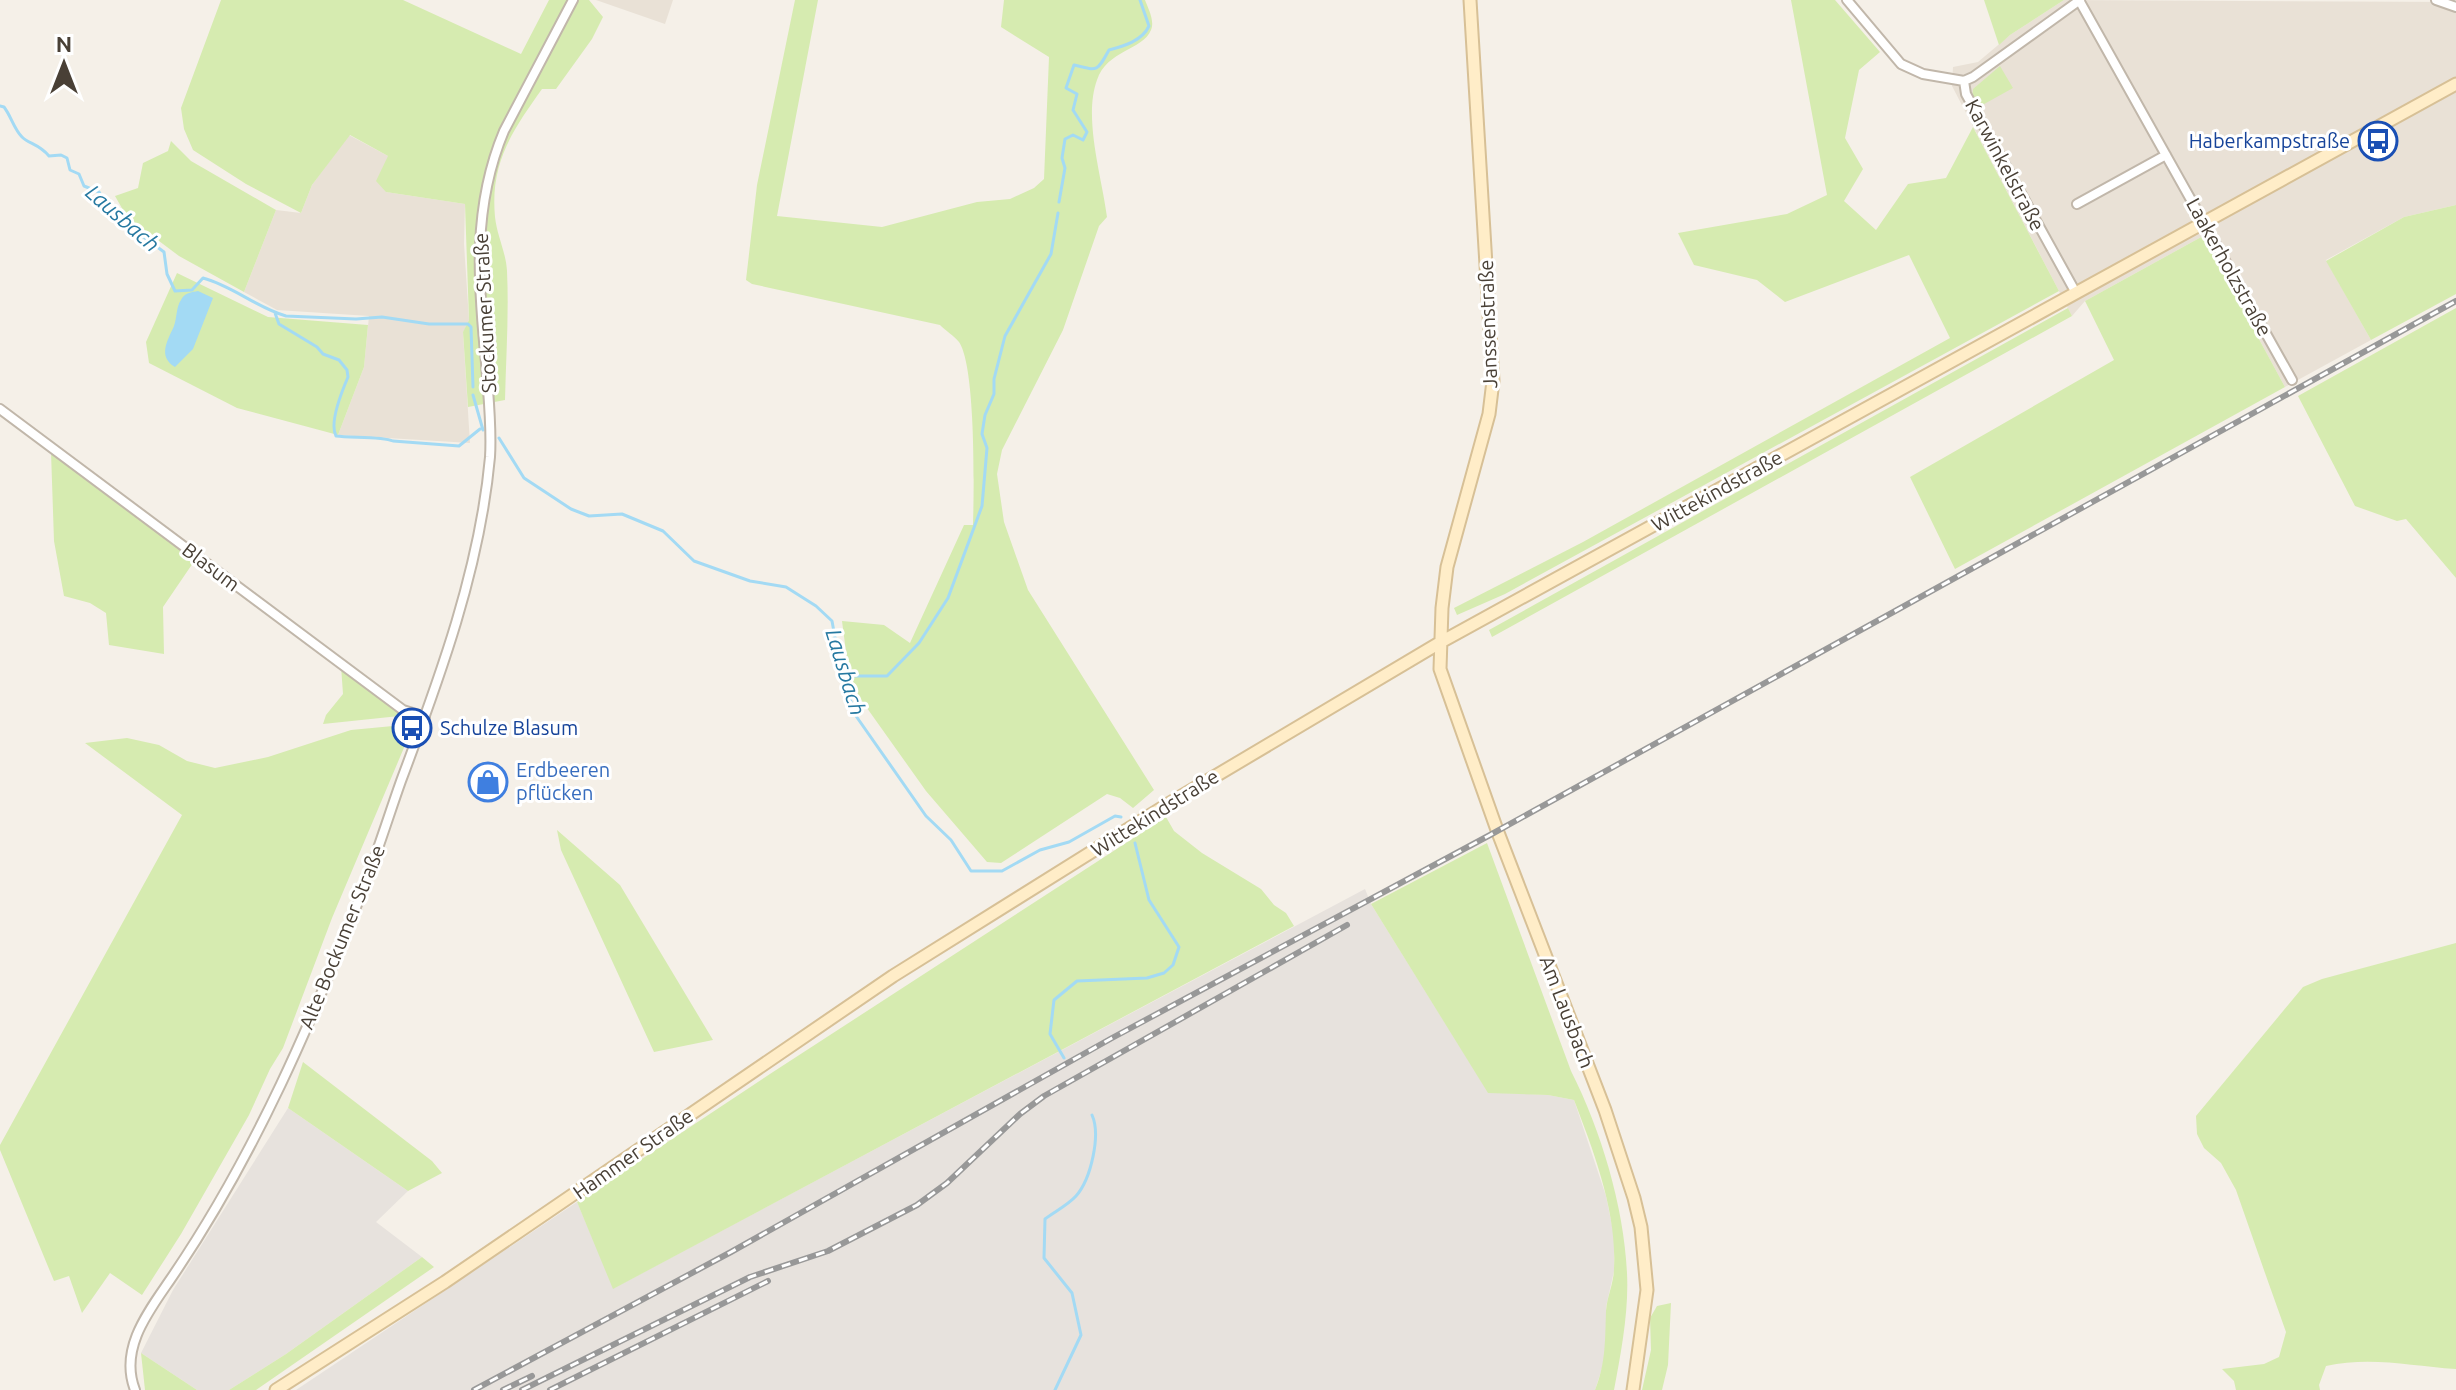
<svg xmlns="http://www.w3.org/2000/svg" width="2456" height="1390" font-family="Ubuntu,sans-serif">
<rect width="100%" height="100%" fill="#f5f0e8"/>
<!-- residential -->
<path fill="#e9e1d6" d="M596,0H673L665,24Z
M2064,0L2456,2V205L2404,217L2326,260L2371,340L2285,387L2203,236L2085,301L2072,316L1952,86L1953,67L1978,62L2010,35Z
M349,135L388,156L386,192L465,204L464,244L469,320L463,333L470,443L338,435L364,367L369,316L277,310L244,292L276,210L301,213L312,185Z"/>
<!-- industrial -->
<path fill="#e7e2dd" d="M1365,889L1371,904L1488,1092L1548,1095L1574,1100L1606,1196L1614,1235V1271L1606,1307V1356L1595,1390H296L577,1202L614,1288Z
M288,1108L408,1191L376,1222L422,1257L286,1354L229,1390H197L141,1353L173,1290Z"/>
<!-- green -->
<path fill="#d6ebb0" d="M221,0H403L521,54L549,0H589L603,17L592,39L556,89H542C512,131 490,163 495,217C497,236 506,252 507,271C509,314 506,357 505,400L468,407L463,332L469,320L465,204L386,192L376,181L388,156L350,135L312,185L301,213L246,184L193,150L184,129L181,108Z
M795,0H818L777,216L882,227L977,202L1010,199L1034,188L1044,179L1049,57L1001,27L1004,0H1145C1148,8 1155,21 1151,30C1143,50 1107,50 1097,80C1083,118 1102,177 1107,217L1099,226L1063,330L1002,450L997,474L1004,522L1028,590L1154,790L1133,808L1120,798L1107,794L1001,863L987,862L926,791L857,694L848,667L842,621L884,625L910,643L964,525H973C974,491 976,367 959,342C954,336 945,330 940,325L752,284L746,280L757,185Z
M1791,0H1835L1880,52L1859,70L1845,138L1863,169L1844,201L1876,230L1908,184L1946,178L1973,127L2059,291L1505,594L1457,615L1454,608L1583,542L1950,338L1909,255L1785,302L1757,280L1694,265L1678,233L1787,214L1827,195Z
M1984,0H2064L2010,35L1999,45Z
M2000,66L2013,88L1977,108L1972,98L1973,89Z
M171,141L191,161L276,210L244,292L179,256L127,217L115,196L138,188L143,163L168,151Z
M2456,205V294L2371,340L2326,261L2404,217Z
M2203,236L2285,387L1955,569L1910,477L2114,360L2085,301Z
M177,273L268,317L368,325L364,367L338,435L237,408L149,363L146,342Z
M2068,308L2072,316L1492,637L1489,630Z
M2456,308V578L2406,519L2397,521L2355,506L2298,396Z
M51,452L195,560L163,607L164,654L109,645L106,613L90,603L64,596L54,541Z
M341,666L409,715L323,724L326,715L343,694Z
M414,724L332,918L283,1048L270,1069L249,1115L181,1234L142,1295L110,1273L82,1313L69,1276L54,1281L0,1150V1145L182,815L85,743L127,738L159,745L187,761L215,768L268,757L351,730Z
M1166,817L1174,831L1202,853L1261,889L1274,905L1286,913L1294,926L613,1289L577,1202L773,1072Z
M557,830L620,885L713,1040L654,1052L561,850Z
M1487,843L1571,1071C1601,1130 1624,1207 1627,1273C1629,1311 1621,1353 1614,1390H1595C1606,1363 1605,1339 1606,1311C1607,1296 1614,1283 1614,1268C1617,1212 1594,1152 1574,1100L1548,1095L1488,1093L1371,904Z
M2456,943V1369C2411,1366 2370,1356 2326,1366L2319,1385L2320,1390H2236L2234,1381L2222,1369L2264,1364L2279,1357L2286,1332L2265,1273L2236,1190L2221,1163L2204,1148L2197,1134L2196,1116L2303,987L2322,979Z
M303,1062L432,1161L442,1173L408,1191L288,1108Z
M422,1257L434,1267L256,1390H229L286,1354Z
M1671,1303L1668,1365L1662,1390H1642L1651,1350L1650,1318L1657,1306Z
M141,1353L197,1390H145Z"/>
<!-- water -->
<path fill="#a3daf4" d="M198,291L213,298L193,349L175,367C157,356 168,340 174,326C177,318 176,307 181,300C184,293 192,292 198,291Z"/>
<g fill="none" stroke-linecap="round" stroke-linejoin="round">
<!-- stream -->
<path stroke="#a3daf4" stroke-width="3" d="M0,106L4,107C11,116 14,129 22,137C29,144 39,144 49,156L61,155L67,158L70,170L79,174L84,186L99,192L111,213L164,252L167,274L175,291L192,290L203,278C233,286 257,308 286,316L356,319L382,317L429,324H468L471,327L473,387
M1059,202L1065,168L1062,158L1065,139L1073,135L1083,140L1087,132L1073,110L1077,94L1066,88L1074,65C1098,71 1097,72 1109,50C1124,46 1142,41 1149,26L1140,0
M275,313L279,324L317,347L323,354L339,360L347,370L348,377C342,391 329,423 336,436C351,438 382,436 393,441L459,446L480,429
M473,395L483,430
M499,438L524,478L571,509L589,516L622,514L663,531L694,561L750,581L786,587L816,606L832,621L842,676L856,716L926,816L951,840L971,871H1002L1040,850L1069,842L1115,816L1121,817
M844,676H887L919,643L948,598L982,506L987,448L982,434L985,415L994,394V379L1005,336L1051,254L1058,213
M1064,1058L1050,1034L1054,1000L1077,981L1147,978L1164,973L1173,965L1179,947L1149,900L1135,843
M1055,1390L1081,1335L1072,1293L1044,1258L1045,1219C1054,1212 1068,1205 1076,1196C1091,1179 1101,1135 1092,1115"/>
<defs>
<path id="street" d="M1847,0L1901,64L1923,74L1964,81
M2079,0L2292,380
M2436,0L2456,7
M1964,81L1966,94L2076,293
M1964,81L1973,77L2080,0
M2077,204L2166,155
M0,409L403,710L425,717
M135,1390C119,1349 148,1312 170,1280C255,1156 315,1016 368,876C380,844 390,812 401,781C440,677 480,568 490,457C492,425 488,394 486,363C478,283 472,207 504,131L573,0"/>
<path id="secondary" d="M1470,0L1493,381L1489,414L1447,567L1442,608L1440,669L1497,830L1605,1110L1634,1198L1641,1227L1647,1290L1633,1390
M276,1390L445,1282L893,976L1165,806L1441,642L2456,84"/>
</defs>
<!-- street casing -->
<use href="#street" stroke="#c1b7aa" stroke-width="12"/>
<!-- secondary casing -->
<use href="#secondary" stroke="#d7c096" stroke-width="15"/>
<!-- street -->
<use href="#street" stroke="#fff" stroke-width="8"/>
<!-- secondary -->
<use href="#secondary" stroke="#ffedc8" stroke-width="11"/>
<defs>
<path id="rail" d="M474,1390L731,1252L1112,1038L1490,835L2456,301
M503,1390L532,1376
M522,1390L750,1277L828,1251L917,1205L947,1183L1020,1114L1044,1096L1347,925
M550,1390L768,1281"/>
</defs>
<!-- rail casing -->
<use href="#rail" stroke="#989898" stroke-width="6"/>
<!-- rail -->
<use href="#rail" stroke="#fff" stroke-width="3" stroke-dasharray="9" stroke-linecap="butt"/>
</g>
<!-- icons -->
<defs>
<symbol id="bus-ring" viewBox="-11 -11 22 22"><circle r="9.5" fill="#fff" stroke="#1a4fb4" stroke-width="1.5"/><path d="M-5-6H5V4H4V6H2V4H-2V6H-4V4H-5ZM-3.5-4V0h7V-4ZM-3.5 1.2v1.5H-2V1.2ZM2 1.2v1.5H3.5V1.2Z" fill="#1a4fb4"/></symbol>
<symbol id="shop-ring" viewBox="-11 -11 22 22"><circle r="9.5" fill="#fff" stroke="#3f7fe0" stroke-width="1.5"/><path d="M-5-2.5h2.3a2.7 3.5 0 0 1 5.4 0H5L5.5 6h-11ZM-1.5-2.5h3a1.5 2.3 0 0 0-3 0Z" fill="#3f7fe0"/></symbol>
</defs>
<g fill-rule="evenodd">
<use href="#bus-ring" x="2356" y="119" width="44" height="44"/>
<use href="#bus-ring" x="390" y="706" width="44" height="44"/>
<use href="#shop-ring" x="466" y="760" width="44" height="44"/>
</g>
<g text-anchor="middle" stroke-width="6" stroke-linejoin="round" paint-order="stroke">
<!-- transit labels -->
<g font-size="20" fill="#164399" stroke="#fff" text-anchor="end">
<text x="2350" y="148">Haberkampstraße</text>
<text x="440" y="735" text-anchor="start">Schulze Blasum</text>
</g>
<!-- street labels -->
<g font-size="20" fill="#494036" stroke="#fff">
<text transform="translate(2005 165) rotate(62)" y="7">Karwinkelstraße</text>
<text transform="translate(2229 267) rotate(61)" y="7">Laakerholzstraße</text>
<text transform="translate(485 313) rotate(-93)" y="7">Stockumer Straße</text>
<text transform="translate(1488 324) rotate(-92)" y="7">Janssenstraße</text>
<text transform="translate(1717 491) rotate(-29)" y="7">Wittekindstraße</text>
<text transform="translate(211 567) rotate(37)" y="7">Blasum</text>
<text transform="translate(1155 813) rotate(-32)" y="7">Wittekindstraße</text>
<text transform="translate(342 937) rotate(-68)" y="7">Alte Bockumer Straße</text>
<text transform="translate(1567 1012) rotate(69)" y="7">Am Lausbach</text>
<text transform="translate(633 1154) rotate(-35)" y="7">Hammer Straße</text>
</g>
<!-- shop labels -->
<g font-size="20" fill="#366cbe" stroke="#fff" text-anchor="start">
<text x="516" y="777">Erdbeeren<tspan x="516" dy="23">pflücken</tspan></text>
</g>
<!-- water labels -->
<g font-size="22" font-style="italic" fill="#2679a1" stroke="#fff">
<text transform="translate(123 218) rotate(41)" y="8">Lausbach</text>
<text transform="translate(846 672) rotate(73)" y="8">Lausbach</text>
</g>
</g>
<!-- north arrow -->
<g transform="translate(64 64)" stroke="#ffffff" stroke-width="6" paint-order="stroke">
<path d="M0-6L14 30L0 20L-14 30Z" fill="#494036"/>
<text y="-12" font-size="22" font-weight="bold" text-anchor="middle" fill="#494036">N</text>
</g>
</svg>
